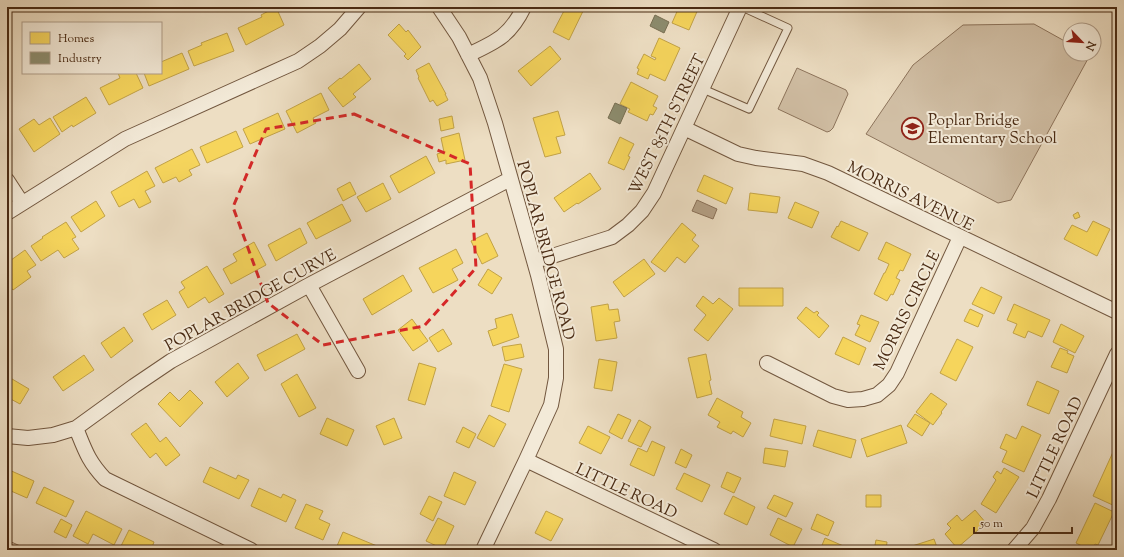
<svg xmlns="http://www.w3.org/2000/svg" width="1124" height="557" font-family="'Sorts Mill Goudy',serif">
<rect width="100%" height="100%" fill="#eddec3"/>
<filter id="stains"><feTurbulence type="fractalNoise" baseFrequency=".005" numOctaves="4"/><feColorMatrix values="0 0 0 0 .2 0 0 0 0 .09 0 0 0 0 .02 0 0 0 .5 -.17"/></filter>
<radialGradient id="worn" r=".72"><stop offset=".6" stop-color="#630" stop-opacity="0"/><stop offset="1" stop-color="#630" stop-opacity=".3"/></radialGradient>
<!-- green -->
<path fill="#d1bfa5" stroke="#8d745c" d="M1034,24L1070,44V54L1090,55L1011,200L998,203L866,134L913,65L963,25Z
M797,68L846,90L848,94L833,128L830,131L827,132L778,109Z
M7,540L29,550H7Z"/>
<!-- water -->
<path fill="#b5a187" stroke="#8a7159" d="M697,200L717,209L713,219L692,211Z"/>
<!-- homes -->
<path fill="#f6d55c" stroke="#c2a246" d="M276,7L284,25L246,45L238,28L262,17L261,15Z
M566,7H585L569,40L553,32Z
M679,7H699L689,30L672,23Z
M399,24L406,32L408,30L421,47L408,60L404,56L406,54L388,35Z
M227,33L234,51L194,66L188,51L202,45L201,43Z
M659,38L680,48L665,81L650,74L648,79L637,74L639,69L637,68L644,54L655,60L656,58L651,56Z
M550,46L561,59L531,86L518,71Z
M182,53L189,69L149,86L144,73H161V62Z
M429,63L446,94H445L448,100L437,106L433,100L430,102L418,78L419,77L416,70Z
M359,64L371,79L353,94L356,97L343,107L328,88L340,78L341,79Z
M118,73H136L143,88L109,105L100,88L120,78Z
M631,82L658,96L653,106L657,108L653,115L650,114L647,121L628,112L630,109L620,104Z
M321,93L329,110L313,118L316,123L297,133L286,111Z
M86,97L96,113L73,127L72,125L62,132L53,117Z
M558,111L565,135L556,137L561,153L545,157L533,118Z
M278,113L285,129L250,144L243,129Z
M452,116L454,128L441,131L439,119Z
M50,118L60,134L34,152L19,129L34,119L39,125Z
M236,131L243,147L207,163L200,147Z
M459,133L465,160L446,164V160L439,162L437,154L444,152L441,138Z
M620,137L634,144L628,156L630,157L624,170L608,163Z
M192,149L200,165L189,170L192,175L179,182L176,177L163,183L155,168Z
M426,156L435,173L399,193L390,176Z
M147,171L155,186L145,191L151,202L139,208L134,199L119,207L111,192Z
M590,173L601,189L578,204L577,203L564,212L554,198Z
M704,175L733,188L726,204L697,191Z
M350,182L356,194L343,201L337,189Z
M383,183L391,199L366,212L357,197Z
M750,193L780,197L777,213L748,210Z
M96,201L105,216L81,232L71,217Z
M795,202L819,212L812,228L788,218Z
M342,204L351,221L316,239L307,223Z
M1078,212L1080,217L1075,219L1073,215Z
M841,221L868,233L859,251L831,237L837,226L838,227Z
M1093,221L1110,229L1097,256L1064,239L1072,225L1087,232Z
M66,222L76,237L72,239L79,249L64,258L58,250L41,261L31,246L43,238L42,237Z
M682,223L696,235L692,240L699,246L685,263L677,257L665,272L651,262Z
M300,228L307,243L276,261L268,245Z
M487,233L498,256L482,264L471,241Z
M254,242L266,265L231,284L223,269L237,261L233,254Z
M886,242L911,254L903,271L900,270L896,278L900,280L893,295L891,294L887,301L874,294L884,273H885L889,264L878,259Z
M456,249L463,263L452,269L458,280L433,293L419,268Z
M25,250L36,265L27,271L31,277L13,290L8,284H7V263Z
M1117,255V267L1112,265Z
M644,259L655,274L624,297L613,282Z
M207,266L224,294L209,303L205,297L188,308L179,292L185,288L181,282Z
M488,269L502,278L492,294L478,285Z
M403,275L412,291L372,315L363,299Z
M981,287L1002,297L994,314L972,304Z
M739,288H783V306H739Z
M703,296L713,304L719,298L733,309L708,341L694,330L706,315L696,306Z
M167,300L176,315L152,330L143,314Z
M608,304L609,310L618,309L620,321L614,322L617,338L596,341L591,307Z
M1014,304L1050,320L1042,337L1028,331L1025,338L1013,333L1017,324L1007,320Z
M806,307L814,313L817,311L819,313L817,315L829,326L819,338L797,318Z
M970,309L983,315L978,327L964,321Z
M512,314L519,337L493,346L488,331L497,328L495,319Z
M861,315L879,322L870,342L855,335L860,325L857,324Z
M412,319L428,341L413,351L398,330Z
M1061,324L1084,336L1075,353L1053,342Z
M124,327L133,341L111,358L101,343Z
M443,329L452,344L438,352L429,338Z
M297,334L305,349L265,371L257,355Z
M843,337L866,348L859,365L835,354Z
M957,339L973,347L956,381L940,373Z
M521,344L524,357L505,361L502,347Z
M1060,348L1068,351L1067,353L1074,356L1067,373L1051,367Z
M706,354L711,380L709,381L712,394L697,398L688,358Z
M84,355L94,370L63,391L53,377Z
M599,359L617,362L612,391L594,388Z
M238,363L249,378L227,397L215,382Z
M419,363L436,368L425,405L408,400Z
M504,364L522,369L509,412L491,406Z
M297,374L316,408L299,417L281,384Z
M7,376L29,389L20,404L7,397Z
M1037,381L1059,391L1049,414L1027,405Z
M190,390L203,403L180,427L158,404L170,392L179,401Z
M931,393L947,404L941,412L942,413L933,425L916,412Z
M717,398L743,412L741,417L751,423L743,437L733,431L731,434L717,427L720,422L708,415Z
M618,414L631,420L622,439L609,432Z
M915,414L930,423L922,436L907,426Z
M489,415L506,424L494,447L477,438Z
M327,418L354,430L347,446L320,434Z
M394,418L402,438L384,445L376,426Z
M774,419L806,426L802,444L770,436Z
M639,420L651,427L641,447L628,441Z
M146,423L160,442L166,437L180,455L166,466L156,453L150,458L131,434Z
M901,425L907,443L867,457L861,439Z
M588,426L610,437L601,454L579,443Z
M1022,426L1041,435L1024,472L1002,462L1007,451L1000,448L1006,434L1016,439Z
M463,427L476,434L469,448L456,442Z
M818,430L856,440L851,458L813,446Z
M652,441L665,447L654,476L630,465L638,448L647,452Z
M765,448L788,451L785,467L763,463Z
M681,449L692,455L686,468L675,463Z
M1113,452L1117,454V507L1093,496Z
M210,467L236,479L238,475L249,480L239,499L203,482Z
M1004,468L1019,477L996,513L981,504L996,480L993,477L997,471L1001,474Z
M7,469L34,481L27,498L11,491L8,498L7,497Z
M454,472L476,482L465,505L444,496Z
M727,472L741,478L734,493L721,487Z
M684,473L710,485L702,502L676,489Z
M44,487L74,501L66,517L36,503Z
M259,488L281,498L283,494L296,500L286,522L251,506Z
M774,495L793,503L786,517L767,508Z
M866,495H881V507H866Z
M429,496L442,502L433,521L420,514Z
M733,496L755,507L747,525L724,514Z
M1095,503L1114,512L1098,545L1095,544L1092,550H1090L1076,543Z
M306,504L323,511L319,519L330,524L323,540L295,528Z
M975,510L986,523L957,548L945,534L951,528L947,524L957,515L962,521Z
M86,511L122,529L114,545L93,534L88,544L73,536Z
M546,511L563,519L551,541L535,533Z
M817,514L834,522L828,536L811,529Z
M438,518L454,526L443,549L426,541Z
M778,518L802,529L793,547L770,535Z
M61,519L72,525L66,538L54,532Z
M129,530L154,542L151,550H124L120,548Z
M343,532L377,546L375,550H345L337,546Z
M825,538L848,548V550H820Z
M934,539L938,550H907L906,548Z
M876,540L887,542L886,550H874Z
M172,546L180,550H171Z"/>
<!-- industry -->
<path fill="#8c8c6e" stroke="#786f53" d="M655,15L669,22L664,33L650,26Z
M615,103L627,108L620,124L608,118Z"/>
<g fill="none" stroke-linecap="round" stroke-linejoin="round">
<defs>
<path id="service" d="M703,89L749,109L788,28L742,7"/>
<path id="minor" d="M439,7L459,37L480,78L495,123L538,275L556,349V378L551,405L526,460L483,550
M468,55C496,42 510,36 524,7
M684,128L738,154L756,158L803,164L828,173L1117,312
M7,180L22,203
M7,213L125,139L298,61L320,46L340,29L359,7
M534,261L549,257L612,237L628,225L642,211L654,193L740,7
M309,285L358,371
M767,363L833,396L848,400L863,399L877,395L889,385L897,373L960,237
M76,428C85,450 88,461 105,479L251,550
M7,436L28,438L53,435L76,428L134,386L171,361L309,285L510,179
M526,460L714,550
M1014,550L1033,528L1049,499L1117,354"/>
</defs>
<!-- service casing -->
<use href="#service" stroke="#72573f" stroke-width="9"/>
<!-- minor casing -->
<use href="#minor" stroke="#72573f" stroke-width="16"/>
<!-- service -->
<use href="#service" stroke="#f3ead8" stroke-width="7"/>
<!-- minor -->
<use href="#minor" stroke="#f3ead8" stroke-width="14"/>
</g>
<!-- marked area -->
<path fill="none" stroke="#d62828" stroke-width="3" stroke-dasharray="8 5" stroke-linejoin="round" d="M354,114L470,164L476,268L424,326L323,345L268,303L233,207L266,129Z"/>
<!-- icons -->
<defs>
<symbol id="school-ring" viewBox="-11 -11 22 22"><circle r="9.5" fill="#f3ead8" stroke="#8f2418" stroke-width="1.5"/><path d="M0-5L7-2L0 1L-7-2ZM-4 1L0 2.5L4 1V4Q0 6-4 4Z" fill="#8f2418"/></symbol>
</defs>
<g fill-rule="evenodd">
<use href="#school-ring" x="900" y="116" width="25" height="25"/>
</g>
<g text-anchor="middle" stroke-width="4" stroke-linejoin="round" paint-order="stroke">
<!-- poi labels -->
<g font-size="16" fill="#492a13" stroke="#f3ead8" text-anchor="start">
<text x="928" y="125">Poplar Bridge<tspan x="928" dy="18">Elementary School</tspan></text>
</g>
<!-- street labels -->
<g font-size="16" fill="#492a13" stroke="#f3ead8">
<text transform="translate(666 124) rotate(-64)" y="6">WEST 85TH STREET</text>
<text transform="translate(911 195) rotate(26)" y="6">MORRIS AVENUE</text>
<text transform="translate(547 250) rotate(75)" y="6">POPLAR BRIDGE ROAD</text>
<text transform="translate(250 299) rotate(-29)" y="6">POPLAR BRIDGE CURVE</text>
<text transform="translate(906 310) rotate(-64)" y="6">MORRIS CIRCLE</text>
<text transform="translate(1054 447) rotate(-65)" y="6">LITTLE ROAD</text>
<text transform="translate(627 490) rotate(25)" y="6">LITTLE ROAD</text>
</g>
</g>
<!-- margin -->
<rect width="1124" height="557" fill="none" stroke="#eddec3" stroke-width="24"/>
<rect x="8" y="8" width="1108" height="541" fill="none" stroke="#492a13" stroke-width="2"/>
<rect x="12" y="12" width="1100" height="533" fill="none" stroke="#492a13"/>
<!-- legend -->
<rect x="22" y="22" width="140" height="52" fill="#f3ead8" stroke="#af9d89"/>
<rect x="30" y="32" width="20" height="12" fill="#f6d55c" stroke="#af9d89"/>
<text x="58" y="42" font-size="12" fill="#492a13">Homes</text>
<rect x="30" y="52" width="20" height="12" fill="#8c8c6e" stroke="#af9d89"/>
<text x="58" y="62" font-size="12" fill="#492a13">Industry</text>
<!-- north arrow -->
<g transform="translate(1082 42) rotate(115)"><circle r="19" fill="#f3ead8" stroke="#af9d89"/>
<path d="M0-3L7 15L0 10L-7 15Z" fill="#8f2418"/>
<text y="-6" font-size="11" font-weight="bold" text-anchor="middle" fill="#492a13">N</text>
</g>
<!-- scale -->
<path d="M974 527v6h98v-6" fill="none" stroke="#492a13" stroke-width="2"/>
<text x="980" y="527" font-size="12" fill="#492a13" stroke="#f3ead8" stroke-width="3" paint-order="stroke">50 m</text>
<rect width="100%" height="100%" filter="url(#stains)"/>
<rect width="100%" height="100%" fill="url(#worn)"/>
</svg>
